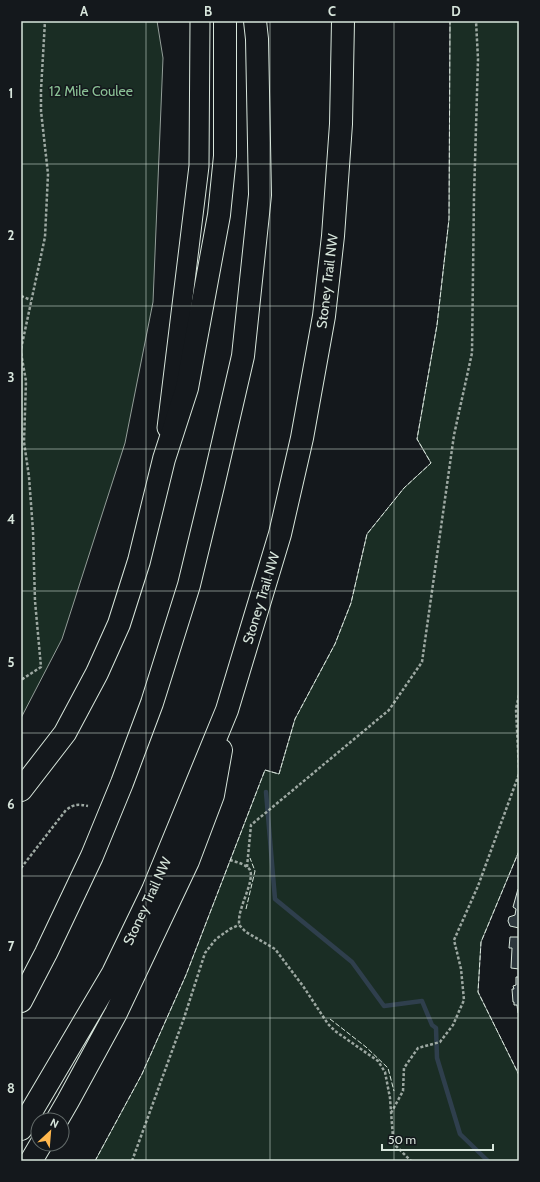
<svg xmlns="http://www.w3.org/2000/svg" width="540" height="1182" font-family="Cabin,sans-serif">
<rect width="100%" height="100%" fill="#14181c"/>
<!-- green -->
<path fill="#1a2d24" stroke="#939e99" d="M21,21H157L163,58L153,302L125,443L62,639L21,718Z
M450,21H519V851L481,942L478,992L519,1075V1161H95L142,1074L186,975L265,770L279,774L295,719L335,644L351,603L367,534L404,488L431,463L417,439L437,325L449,219Z"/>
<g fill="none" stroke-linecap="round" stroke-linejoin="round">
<!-- stream -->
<path stroke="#2f3f4d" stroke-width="4.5" d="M266,792L275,899L352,962L384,1006L422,1001L432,1025L436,1028L437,1058L460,1134L488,1161"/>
</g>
<!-- building -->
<path fill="#2c363c" stroke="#d8e6dc" d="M518,889H519V928L510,926L508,921L509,917L515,915L516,909L513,907Z
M510,937H519V969L511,968L512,948H509Z
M516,977H519V1013H518L517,1005H514V1002H513L512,989H514L513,986L516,985Z"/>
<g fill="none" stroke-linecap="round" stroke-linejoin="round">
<defs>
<path id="secondary" d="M167,428L199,166L200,21"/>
<path id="highway" d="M21,790L65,733L97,673L119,624L139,561L164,459L187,388L219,215L225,156V21
M21,1001L46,953L92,856L122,783L152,703L189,585L213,486L243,356L260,195L257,39L255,21
M57,1120L68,1101L116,1013L188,861L213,795L221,750
M21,1129L113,973L153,890L227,710L280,534L302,438L324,316L333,236L341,124L343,21
M31,1161L41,1144"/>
</defs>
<!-- secondary casing -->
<use href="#secondary" stroke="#d8e6dc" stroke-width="21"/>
<!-- highway casing -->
<use href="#highway" stroke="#d8e6dc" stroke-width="24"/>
<!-- path -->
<path stroke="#9da8a2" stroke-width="2.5" stroke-dasharray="3 2" stroke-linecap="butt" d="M21,296L31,300
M21,349L45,237L48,174L41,111V90L45,21
M21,353L26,381L24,442L29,477L33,531L35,601L41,667L21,680
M519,695L516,709L519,769
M230,860C236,862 246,864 250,870C254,879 243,900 241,910C239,915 239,920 239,925L246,932L275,949L303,986L328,1024L335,1031L378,1061L385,1072L390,1098L393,1138L396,1146L411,1161
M247,867L251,825L389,710L422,662L454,435L472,353L474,196L478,59L476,21
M21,868L66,810C74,804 78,804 88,806
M391,1113L403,1091L404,1068L418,1048L440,1042L453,1025L464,1000L461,969L454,940L478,886L519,774
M132,1161L184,1018L205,953L216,939L230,929L239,925"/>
<!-- secondary -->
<use href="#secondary" stroke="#14181c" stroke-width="19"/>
<!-- highway -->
<use href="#highway" stroke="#14181c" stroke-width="22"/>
<!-- fence -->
<path stroke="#d8e6dc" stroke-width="1" stroke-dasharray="5 2" stroke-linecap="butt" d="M519,851L481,942L478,992L519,1075
M246,909L255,871L250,858
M330,1019L366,1047L388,1068L394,1091
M95,1161L142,1074L186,975L265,770L279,774L295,719L335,644L351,603L367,534L404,488L431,463L417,439L437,325L449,219L450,21"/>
</g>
<!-- grid -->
<path fill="none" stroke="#d8e6dc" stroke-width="1" stroke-opacity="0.55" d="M146,21V1161M270,21V1161M394,21V1161M21,164H519M21,306H519M21,449H519M21,591H519M21,733H519M21,876H519M21,1018H519"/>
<g text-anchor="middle" stroke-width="3" stroke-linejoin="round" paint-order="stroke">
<!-- park labels -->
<g font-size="14" fill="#8ac095" stroke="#14181c">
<text x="91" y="96">12 Mile Coulee</text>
</g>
<!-- street labels -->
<g font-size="14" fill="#d8e6dc" stroke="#14181c">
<text transform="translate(327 281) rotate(-83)" y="5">Stoney Trail NW</text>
<text transform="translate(261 598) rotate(-73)" y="5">Stoney Trail NW</text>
<text transform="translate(147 901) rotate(-65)" y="5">Stoney Trail NW</text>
</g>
</g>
<!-- border -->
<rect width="540" height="1182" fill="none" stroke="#14181c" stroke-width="44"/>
<!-- north arrow -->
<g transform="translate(50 1132) rotate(26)"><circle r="19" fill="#14181c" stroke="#626a69"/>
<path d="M0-3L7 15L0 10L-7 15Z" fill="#ffb74d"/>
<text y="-6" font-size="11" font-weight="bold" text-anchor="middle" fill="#d8e6dc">N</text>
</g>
<!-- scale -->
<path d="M382 1144v6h111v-6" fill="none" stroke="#d8e6dc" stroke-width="2"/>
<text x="388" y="1144" font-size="12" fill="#d8e6dc" stroke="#14181c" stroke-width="3" paint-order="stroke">50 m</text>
<rect x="22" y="22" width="496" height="1138" fill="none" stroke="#d8e6dc" stroke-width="1.5"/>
<g font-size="13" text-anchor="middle" font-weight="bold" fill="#d8e6dc">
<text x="84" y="16">A</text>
<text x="208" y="16">B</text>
<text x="332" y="16">C</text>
<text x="456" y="16">D</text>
<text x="11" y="98">1</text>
<text x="11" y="240">2</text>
<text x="11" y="382">3</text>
<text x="11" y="524">4</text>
<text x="11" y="667">5</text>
<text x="11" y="809">6</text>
<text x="11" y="951">7</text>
<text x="11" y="1093">8</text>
</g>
</svg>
